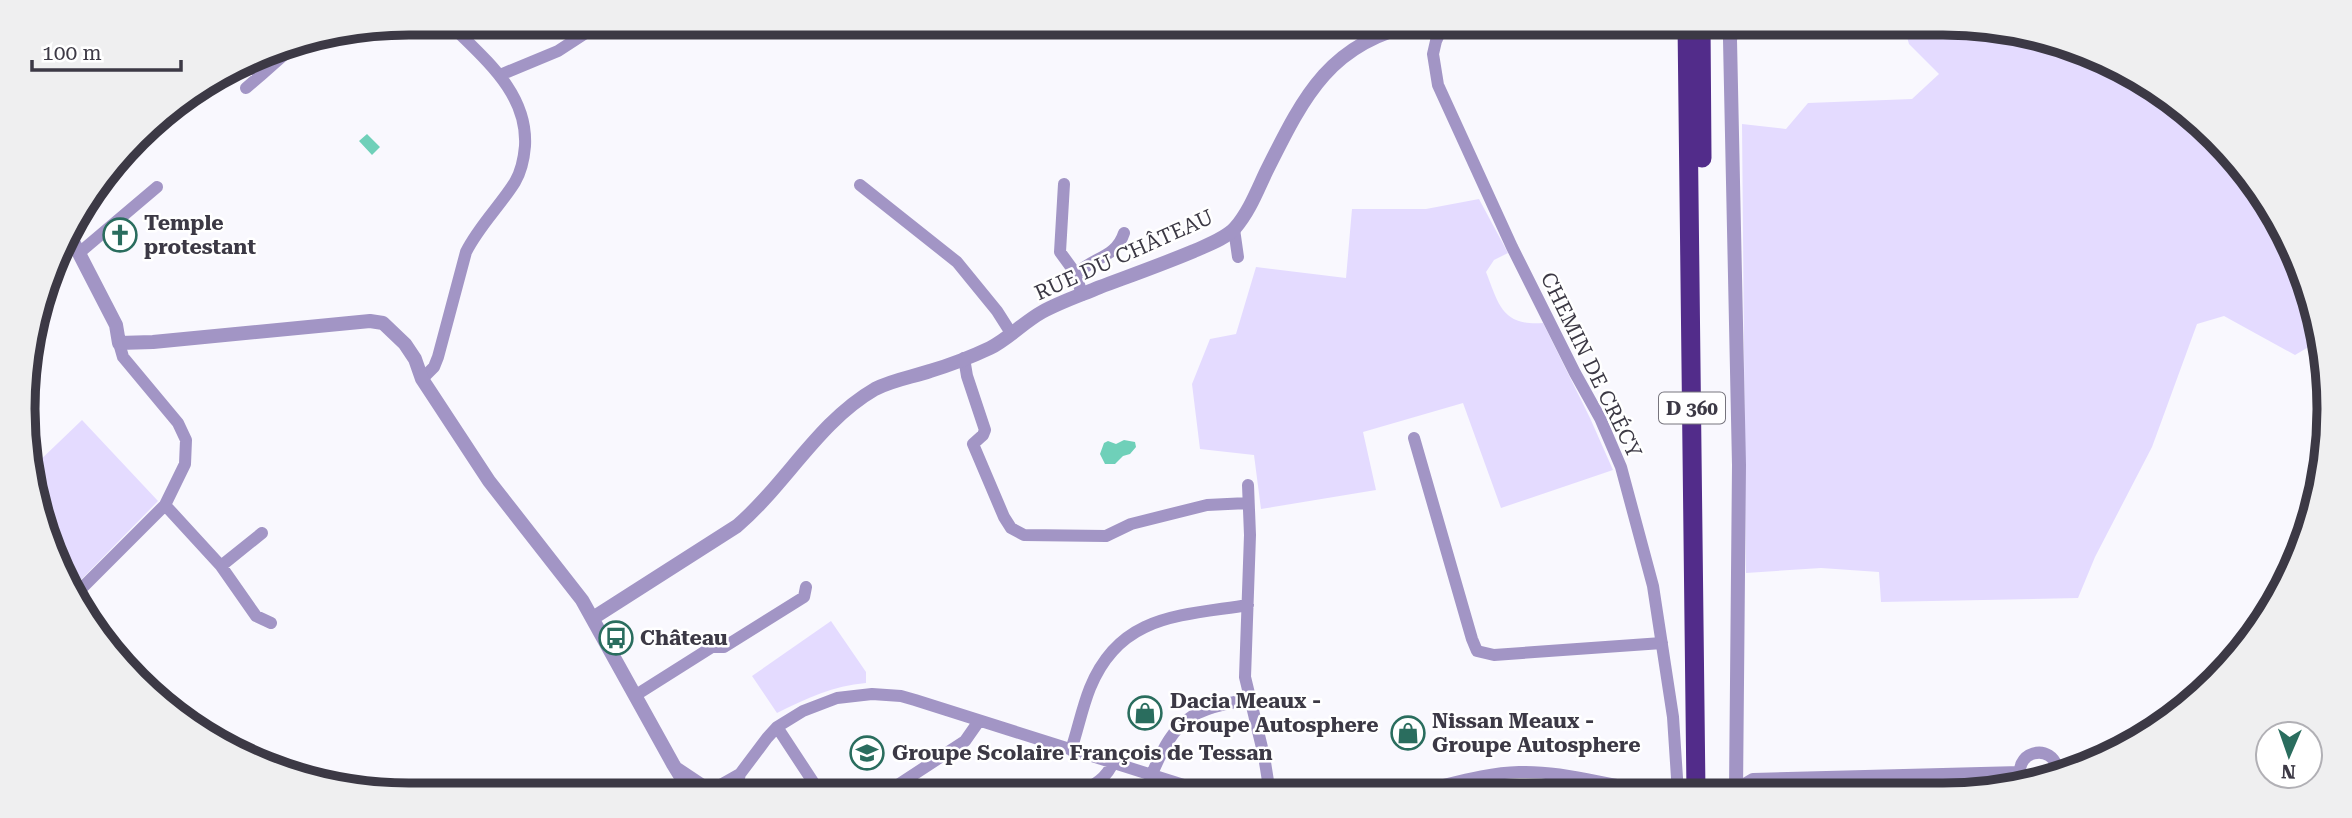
<svg xmlns="http://www.w3.org/2000/svg" width="2352" height="818" font-family="'Roboto Serif',serif">
<rect width="100%" height="100%" fill="#f9f8fe"/>
<!-- green -->
<path fill="#e4dbff" d="M1903,23H1943L2043,36L2178,102L2277,216L2318,336L2312,345L2295,355L2224,316L2197,324L2152,447L2095,557L2078,598L1881,602L1879,572L1821,568L1746,573L1742,124L1786,129L1808,103L1912,99L1939,74L1909,44Z
M1479,199L1508,253L1494,260L1486,272C1499,305 1502,326 1543,323L1590,418L1613,470L1501,508L1463,403L1363,432L1376,490L1261,509L1254,455L1200,449L1192,384L1210,339L1236,334L1256,267L1346,278L1352,209H1426Z
M82,420L158,501L72,589L36,509L33,467Z
M831,621L866,672V683C833,686 807,698 777,713L752,676Z
M421,783L448,795H410Z"/>
<!-- water -->
<path fill="#6fd0b9" d="M367,134L380,147L372,155L359,141Z
M1124,440L1135,442L1136,447L1130,454L1123,456L1115,464H1105L1100,454L1104,443L1108,441L1116,444Z"/>
<g fill="none" stroke-linecap="round" stroke-linejoin="round">
<!-- minor -->
<path stroke="#a295c5" stroke-width="12" d="M1443,25L1436,41L1433,54L1438,85L1512,247L1575,373L1600,418L1621,467L1653,586L1673,717L1678,793
M264,52L250,64L260,76L295,45
M500,75L558,51L601,23
M246,88L260,76
M1064,184L1060,252L1076,274
M860,185L957,262L997,311L1011,333
M1234,229L1238,257
M79,253L157,187
M1082,295L1076,274C1093,257 1116,258 1124,233
M964,358L967,376L985,430L983,435L973,444L1004,517L1011,528L1024,535L1106,536L1131,524L1207,505L1248,503
M422,379L434,367L438,357L466,252C479,226 500,206 515,182C522,170 524,158 525,146C528,92 483,58 449,23
M1414,438L1472,639L1477,651L1494,655L1662,643
M1248,485L1250,535L1245,677L1264,756L1268,781L1265,793
M165,505L221,566L256,616L271,623
M221,566L262,533
M75,595L165,505L185,464L186,440L178,423L123,357L119,343
M636,695L712,647H724L804,597L806,587
M777,727L821,794
M1071,750C1078,729 1082,708 1090,688C1120,614 1180,616 1248,605
M1152,774C1176,717 1191,710 1250,699
M2023,783C2008,752 2054,739 2058,772
M717,787L740,774
M1736,789L1753,779L2020,772
M1409,793C1445,786 1482,773 1519,772C1573,770 1625,793 1678,791
M884,794L965,741L979,721
M1077,794C1092,786 1107,779 1113,762
M734,795L740,774L767,738L777,727L803,711L837,698L872,694L901,696L915,700L1212,794"/>
<!-- tertiary -->
<path stroke="#a295c5" stroke-width="14" d="M1415,23L1431,28L1445,23
M1733,23L1730,40L1739,465L1736,792
M68,232L116,325L119,343L153,342L370,321L383,323L405,344L415,359L422,379L489,481L582,600L673,764L692,795
M593,618L737,526C786,484 818,422 875,389C892,380 912,377 930,371C950,365 971,357 990,348C1008,339 1024,322 1042,312C1060,302 1081,295 1100,287C1132,275 1163,264 1194,251C1207,245 1225,239 1235,228C1249,212 1257,191 1266,172C1303,98 1329,42 1417,24
M677,769L707,789
M701,795L707,789L717,787L730,795"/>
<!-- trunk -->
<path stroke="#522c8a" stroke-width="19" d="M1687,23L1696,793
M1701,23L1702,158"/>
</g>
<!-- icons -->
<defs>
<symbol id="church-ring" viewBox="-11 -11 22 22"><circle r="9.5" fill="#fff" stroke="#2a6d5e" stroke-width="1.5"/><path d="M-1.2-6h2.4v3.5h3.3v2.4h-3.3V6h-2.4V-.1h-3.3v-2.4h3.3Z" fill="#2a6d5e"/></symbol>
<symbol id="bus-ring" viewBox="-11 -11 22 22"><circle r="9.5" fill="#fff" stroke="#2a6d5e" stroke-width="1.5"/><path d="M-5-6H5V4H4V6H2V4H-2V6H-4V4H-5ZM-3.5-4V0h7V-4ZM-3.5 1.2v1.5H-2V1.2ZM2 1.2v1.5H3.5V1.2Z" fill="#2a6d5e"/></symbol>
<symbol id="shop-ring" viewBox="-11 -11 22 22"><circle r="9.5" fill="#fff" stroke="#2a6d5e" stroke-width="1.5"/><path d="M-5-2.5h2.3a2.7 3.5 0 0 1 5.4 0H5L5.5 6h-11ZM-1.5-2.5h3a1.5 2.3 0 0 0-3 0Z" fill="#2a6d5e"/></symbol>
<symbol id="school-ring" viewBox="-11 -11 22 22"><circle r="9.5" fill="#fff" stroke="#2a6d5e" stroke-width="1.5"/><path d="M0-5L7-2L0 1L-7-2ZM-4 1L0 2.5L4 1V4Q0 6-4 4Z" fill="#2a6d5e"/></symbol>
</defs>
<g fill-rule="evenodd">
<use href="#church-ring" x="101" y="216" width="38" height="38"/>
<use href="#bus-ring" x="597" y="619" width="38" height="38"/>
<use href="#shop-ring" x="1126" y="694" width="38" height="38"/>
<use href="#shop-ring" x="1389" y="714" width="38" height="38"/>
<use href="#school-ring" x="848" y="734" width="38" height="38"/>
</g>
<g text-anchor="middle" stroke-width="5" stroke-linejoin="round" paint-order="stroke">
<!-- shield labels -->
<rect fill="#fff" stroke="#76747d" stroke-width="2" x="1659" y="392.5" width="66" height="31" rx="5"/>
<g font-size="19" font-weight="bold" fill="#3c3945">
<text x="1692" y="415">D 360</text>
</g>
<!-- poi labels -->
<g font-size="21" font-weight="bold" fill="#3c3945" stroke="#fff" text-anchor="start">
<text x="144" y="230">Temple<tspan x="144" dy="24">protestant</tspan></text>
<text x="640" y="645">Château</text>
<text x="1170" y="708">Dacia Meaux -<tspan x="1170" dy="24">Groupe Autosphere</tspan></text>
<text x="1432" y="728">Nissan Meaux -<tspan x="1432" dy="24">Groupe Autosphere</tspan></text>
<text x="892" y="760">Groupe Scolaire François de Tessan</text>
</g>
<!-- street labels -->
<g font-size="21" fill="#3c3945" stroke="#fff">
<text transform="translate(1124 255) rotate(-24)" y="7">RUE DU CHÂTEAU</text>
<text transform="translate(1591 365) rotate(64)" y="7">CHEMIN DE CRÉCY</text>
</g>
</g>
<!-- crop -->
<path d="M0 0H2352V818H0ZM409 35H1943A374 374 0 0 1 2317 409V409A374 374 0 0 1 1943 783H409A374 374 0 0 1 35 409V409A374 374 0 0 1 409 35Z" fill="#efeff0" fill-rule="evenodd"/>
<path fill="none" stroke="#3c3945" stroke-width="9" d="M409 35H1943A374 374 0 0 1 2317 409V409A374 374 0 0 1 1943 783H409A374 374 0 0 1 35 409V409A374 374 0 0 1 409 35Z"/>
<!-- north arrow -->
<g transform="translate(2289 755) rotate(182)"><circle r="33" fill="#ffffff" stroke="#b1b0b5" stroke-width="2"/>
<path d="M0-5L12 26L0 18L-12 26Z" fill="#2a6d5e"/>
<text y="-10" font-size="19" font-weight="bold" text-anchor="middle" fill="#3c3945">N</text>
</g>
<!-- scale -->
<path d="M32 60v10h149v-10" fill="none" stroke="#3c3945" stroke-width="3.5"/>
<text x="42" y="60" font-size="21" fill="#3c3945" stroke="#ffffff" stroke-width="5" paint-order="stroke">100 m</text>
</svg>
